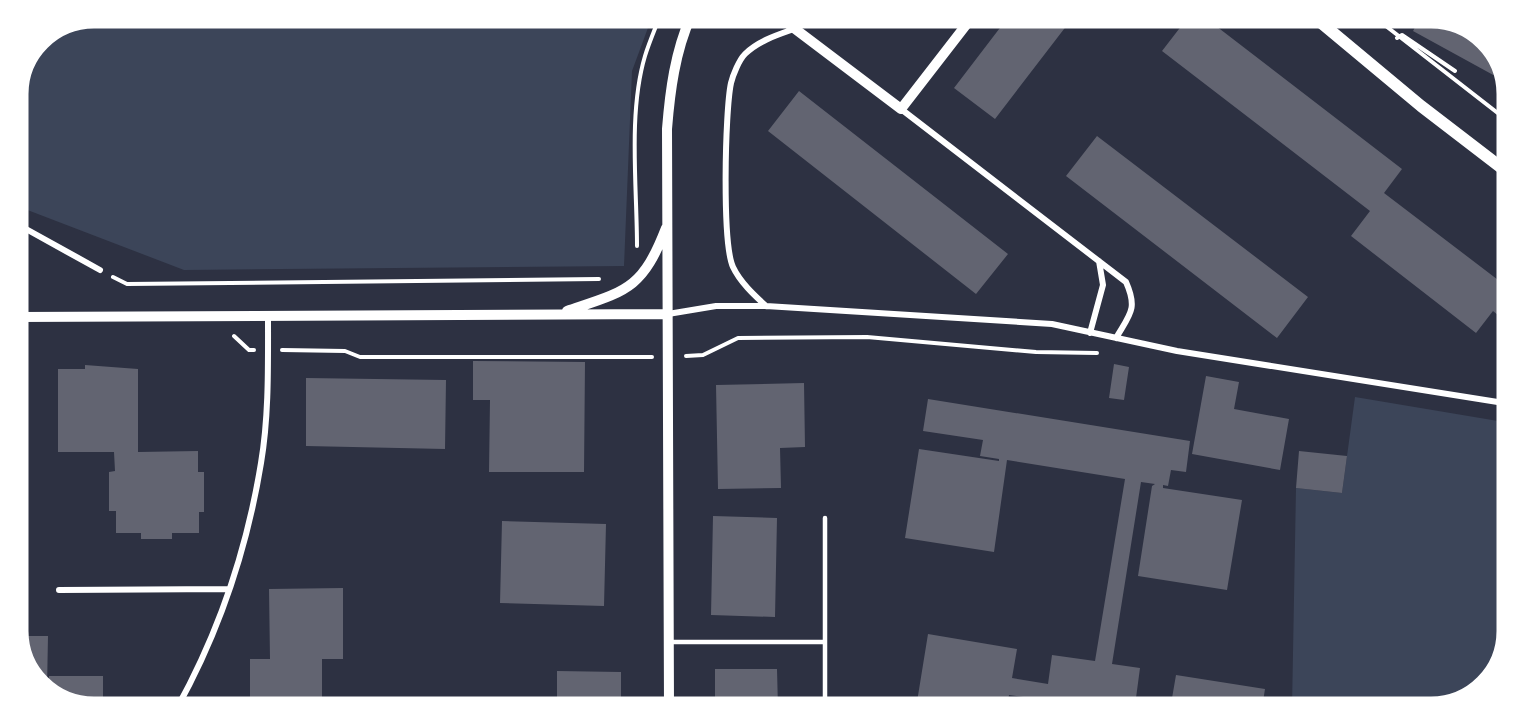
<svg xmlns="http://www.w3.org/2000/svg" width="1525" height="725" font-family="Poppins,sans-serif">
<rect width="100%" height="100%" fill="#2d3142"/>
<!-- green -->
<path fill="#3c4559" d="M94,17H652L632,71L624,266L184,270L17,206V89L39,39Z
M1355,397L1504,422L1501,665L1474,696L1431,708H1292L1296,488L1342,493Z"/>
<!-- building -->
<path fill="#626471" d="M1009,16H1074L995,119L954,88Z
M1189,16H1203L1402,169L1384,193L1506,286L1505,321L1493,311L1476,333L1351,236L1370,211L1162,51Z
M1421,16L1465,24L1496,51L1506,82L1413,31Z
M799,91L1008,254L976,294L768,131Z
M1097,136L1308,297L1277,338L1066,176Z
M473,361L585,362L584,472H489L490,400H473Z
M1114,364L1129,367L1124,400L1109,398Z
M85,365L138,369V452L198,451V472H204V512H199V533H172V539H141V533H116V511H109V472L115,471L114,452H58V369H85Z
M1206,376L1239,382L1234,409L1289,419L1280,470L1192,454Z
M306,378L446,380L445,449L306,446Z
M804,383L805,447L780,448L781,488L718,489L716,385Z
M928,399L1190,441L1186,472L1171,470L1168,486L1163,485V488L1242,500L1227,590L1138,576L1152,486L1155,484L1141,482L1112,664L1140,668L1136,698L1171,704L1176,675L1265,689L1262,708H1043L1045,700L1009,695L1007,708H916L928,634L1017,649L1012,678L1048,684L1052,655L1095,661L1125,479L1007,460L994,552L905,538L919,449L999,461V459L980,456L983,440L923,431Z
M1299,451L1347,456L1342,493L1296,488Z
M713,516L777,518L775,617L711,615Z
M502,521L606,524L604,606L500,603Z
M343,588V659H322V708H250V659H270L269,589Z
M17,636H48L47,689L30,674Z
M715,669H777L778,708H715Z
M557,671L621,672V708H557Z
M49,676H103V708L60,701L49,691Z"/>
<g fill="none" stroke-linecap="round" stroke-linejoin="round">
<!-- path -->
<path stroke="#fff" stroke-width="4" d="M1373,16L1508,121
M1397,38L1402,35L1455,71
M637,246C637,187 628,113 645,56C649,43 655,29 660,16
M113,277L127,284L599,279
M234,336L249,350H254
M282,350L345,351L360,357H652
M686,356L703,355L738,338L867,337L1036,352L1097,353"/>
<!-- service -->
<path stroke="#fff" stroke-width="4.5" d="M825,518V708
M669,642H825"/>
<!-- minor -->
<path stroke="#fff" stroke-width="6" d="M901,109L1126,282C1138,309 1130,314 1116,338
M17,224L100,270
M766,306C754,295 740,282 733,267C722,243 725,111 731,83C733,75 739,60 745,54C758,41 777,35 794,29
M668,314L716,306H766L1052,324L1177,351L1504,403
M1090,333L1103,285L1099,261
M59,590L229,589
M177,708C219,632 247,549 261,463C269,416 268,365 268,317"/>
<!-- tertiary -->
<path stroke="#fff" stroke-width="10" d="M778,16L901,109L973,16
M567,311C626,291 642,290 666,228
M17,317L668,314
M669,708L667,129C670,91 675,52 691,16"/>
<!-- secondary -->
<path stroke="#fff" stroke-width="12" d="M1313,16L1421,106L1507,172"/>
</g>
<!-- crop -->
<path d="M0 0H1525V725H0ZM94 27H1431A67 67 0 0 1 1498 94V631A67 67 0 0 1 1431 698H94A67 67 0 0 1 27 631V94A67 67 0 0 1 94 27Z" fill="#fff" fill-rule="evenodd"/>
<path fill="none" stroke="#fff" stroke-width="3" d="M94 27H1431A67 67 0 0 1 1498 94V631A67 67 0 0 1 1431 698H94A67 67 0 0 1 27 631V94A67 67 0 0 1 94 27Z"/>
</svg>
